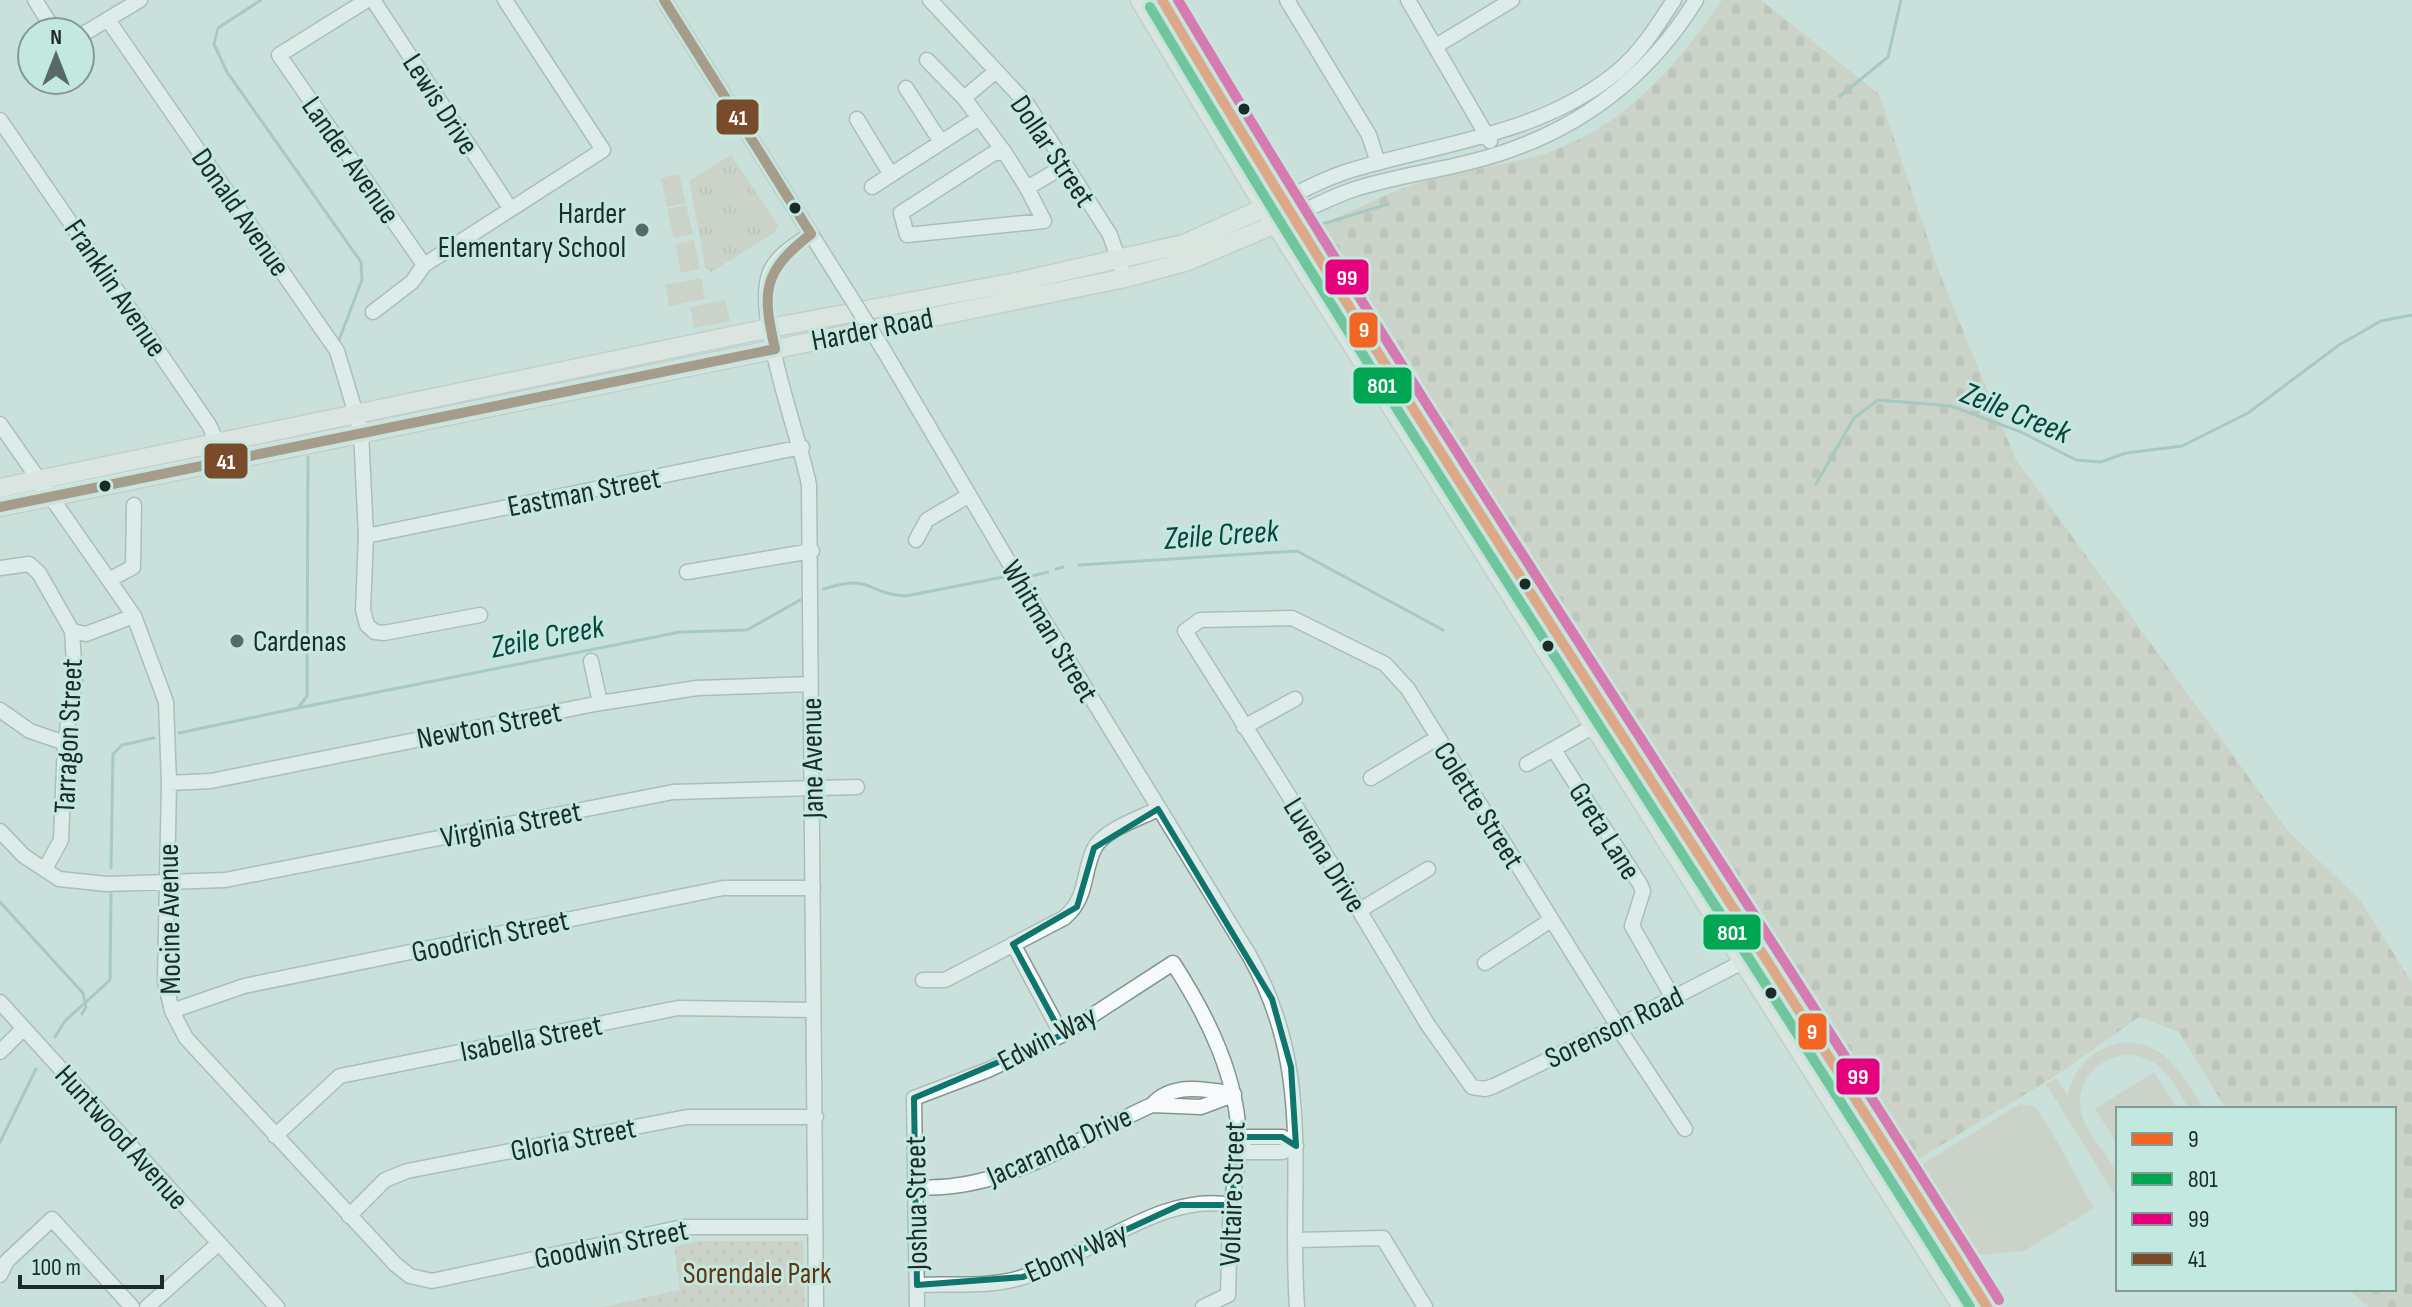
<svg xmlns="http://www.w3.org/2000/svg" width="2412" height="1307" font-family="'Sofia Sans Condensed',sans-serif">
<defs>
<pattern id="grass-tufts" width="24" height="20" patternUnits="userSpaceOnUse" patternTransform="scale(2)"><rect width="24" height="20" fill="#cdc1b1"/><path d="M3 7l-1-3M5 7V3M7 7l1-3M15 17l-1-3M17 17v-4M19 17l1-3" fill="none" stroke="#afa698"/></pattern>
<pattern id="cemetery-stones" width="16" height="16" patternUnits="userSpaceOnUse" patternTransform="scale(2)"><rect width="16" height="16" fill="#cdc1b1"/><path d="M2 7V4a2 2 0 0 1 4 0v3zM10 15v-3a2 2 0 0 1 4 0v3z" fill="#afa698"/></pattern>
<pattern id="park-dots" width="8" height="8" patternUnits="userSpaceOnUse" patternTransform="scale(2)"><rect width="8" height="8" fill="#cdc1b1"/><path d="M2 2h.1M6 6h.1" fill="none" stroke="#afa698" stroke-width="1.8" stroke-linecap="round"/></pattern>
</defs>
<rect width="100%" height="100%" fill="#cbe0db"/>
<!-- grass -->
<path fill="url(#grass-tufts)" d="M731,155L778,225L774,233L711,272L706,269L689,181Z"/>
<!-- cemetery -->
<path fill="url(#cemetery-stones)" d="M1722,0H1761L1879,94L1939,272L2016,460L2289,832L2361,901L2412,983V1307H2369L2348,1289H2394V1109H2226L2179,1032L2139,1017L2057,1075L1910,1164L1320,234L1327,222C1355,210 1383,195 1412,185C1458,169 1509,167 1555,150C1625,125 1682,60 1722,0Z"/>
<!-- park -->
<path fill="url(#park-dots)" d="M699,1241H803L805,1307H603L680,1290L674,1247Z"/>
<!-- pitch -->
<path fill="#cdc1b1" d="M679,174L686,203L667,207L661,178Z
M686,205L693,234L674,238L667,209Z
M694,240L700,269L681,273L675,244Z
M701,278L705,299L669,306L665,285Z
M725,300L730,321L694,328L690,307Z
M2120,1043C2166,1040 2182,1075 2204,1109H2189C2180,1094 2171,1075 2156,1064C2125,1041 2079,1065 2080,1104C2081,1132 2108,1150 2117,1175C2120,1182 2118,1193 2118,1200L2046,1084L2056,1078L2068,1096C2073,1068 2092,1049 2120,1043Z
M2154,1072L2177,1109H2118V1145L2095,1109Z
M2020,1104L2035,1107C2058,1138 2074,1175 2094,1208L2024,1251L1967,1256L1913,1170Z"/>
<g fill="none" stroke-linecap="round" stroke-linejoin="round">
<!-- stream -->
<path stroke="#7aaea4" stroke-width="3" d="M261,0L218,28L214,44L227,72L361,262L362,280L339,340
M1840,96L1888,57L1901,0
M1319,225L1388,204
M1816,484L1854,418L1878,400L1951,406L2021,432L2076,460L2101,462L2126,453L2182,446L2248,413L2339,345L2381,321L2412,315
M1079,565L1297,551L1443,630
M1056,569L1063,567
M1032,576L1048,572
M824,589C873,573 866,594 906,596L1003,577
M298,708L680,632L747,630L800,600
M179,733L298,708L307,696L308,457
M111,868L113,754L122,745L154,738
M0,902L83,993L86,1007L82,1014
M55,1037L65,1021L110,980L111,894
M0,1142L36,1069"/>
<defs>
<path id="minor" d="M35,0L55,32
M367,0L279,55L424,265
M373,0L510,208
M664,0L848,293
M930,0L1027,104L1110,235L1125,278
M1287,0L1369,135L1378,163
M1408,0L1490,141
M108,20L337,351L361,431L366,536L363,610L367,625L375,632L384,633L480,615
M80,36L140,0
M1436,46L1512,0
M927,60L964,98L1005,153
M906,88L941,142
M964,98L995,72
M857,119L891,175
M0,120L209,425L225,460
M872,187L979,118
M1027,188L1044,221L907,235L901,213L994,153H1005L1027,188L1066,165
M1282,201C1305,189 1330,176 1355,169C1446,142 1541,134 1617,72C1641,52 1657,26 1674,0
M1291,217C1311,208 1331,197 1352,190C1391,177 1431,172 1470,162C1567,138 1644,84 1696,0
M811,234C796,245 778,254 770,272C752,314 800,437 809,485L816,1307
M373,312L412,282L424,265L603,150L505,0
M883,349L1024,588L1249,955C1316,1072 1288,1180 1297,1307
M0,424L134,616L166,702L169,783L165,981L172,1011L186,1038L395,1264L410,1276L432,1281L683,1227H815
M366,536L802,447
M916,540L927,520L968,496
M0,568L29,564L39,573L72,631L75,679L65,743L61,840L45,869
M687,572L812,551
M109,580L133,567L134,505
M72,631L86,634L134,616
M591,661L600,703
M0,710L30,731L65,743
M1244,727L1295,699
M1554,750L1640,884L1643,891L1632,926L1673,998
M1527,764L1594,726
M1371,778L1437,738
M169,783L211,781L600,703L697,688L811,684
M0,831L24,856L59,879L107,884L225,880L673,792L857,787
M1360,910L1428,869
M1013,944L1062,1035
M1485,963L1551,920
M923,980H945L1064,918C1088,898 1082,875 1094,849C1104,829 1139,819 1158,809
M0,1002L277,1307
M172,1011L244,986L723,888H813
M0,1052L24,1028
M1152,1105L1201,1107L1233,1095
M1685,1129L1623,1035L1618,1026L1408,689L1385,664L1292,618L1200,620L1185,631L1315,837L1428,1025L1472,1087L1485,1089L1494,1086L1618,1026L1628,1021L1762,952
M275,1136L340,1076L678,1008L811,1010
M1248,1137H1282L1296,1146L1282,1152H1248L1239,1144Z
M917,1187C1002,1193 1077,1138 1152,1105C1172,1082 1206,1089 1234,1094
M349,1216L385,1180L407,1171L687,1117H816
M1296,1240L1383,1238L1425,1307
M0,1275L7,1261L52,1219L132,1307
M917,1285C952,1283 986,1288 1020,1278C1087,1258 1162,1191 1231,1205
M147,1307L219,1243
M917,1307L914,1098L988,1070L1062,1035L1173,963C1208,1017 1240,1081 1239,1147C1239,1168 1233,1188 1231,1208C1229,1237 1229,1266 1228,1295L1203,1307"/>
<path id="major" d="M1140,0L1264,206L1962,1307
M1162,0L1291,217L1456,480L1889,1150L1987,1307
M0,488L770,328L1021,281L1184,244L1275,203
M0,507L1125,278L1188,261L1285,220"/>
</defs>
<!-- minor casing -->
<use href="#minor" stroke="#859591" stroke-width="17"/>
<!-- major casing -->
<use href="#major" stroke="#b3bebb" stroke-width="21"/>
<!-- minor -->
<use href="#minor" stroke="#f7fafa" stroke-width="14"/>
<!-- major -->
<use href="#major" stroke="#edebe7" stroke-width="18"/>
<defs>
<path id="minor-bridge" d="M848,293L883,349"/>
</defs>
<!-- minor-bridge casing -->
<use href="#minor-bridge" stroke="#859591" stroke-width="17" stroke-linecap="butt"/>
<!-- minor-bridge -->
<use href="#minor-bridge" stroke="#f7fafa" stroke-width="14"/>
<defs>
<path id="bus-1" d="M1162,0C1425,443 1714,870 1987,1307"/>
<path id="bus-2" d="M1150,7C1412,448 1699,872 1970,1307"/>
<path id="bus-3" d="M1178,0C1440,441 1728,865 1999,1300"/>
<path id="bus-4" d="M664,0L811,234
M0,507L775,349C762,291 762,272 811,234"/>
</defs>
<!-- bus-1 casing -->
<use href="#bus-1" stroke="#c3e8df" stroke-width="16"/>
<!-- bus-2 casing -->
<use href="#bus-2" stroke="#c3e8df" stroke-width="16"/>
<!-- bus-3 casing -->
<use href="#bus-3" stroke="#c3e8df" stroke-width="16"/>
<!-- bus-4 casing -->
<use href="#bus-4" stroke="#c3e8df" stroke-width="16"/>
<!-- bus-1 -->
<use href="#bus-1" stroke="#f26522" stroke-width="10"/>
<!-- bus-2 -->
<use href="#bus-2" stroke="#00a651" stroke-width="10"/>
<!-- bus-3 -->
<use href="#bus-3" stroke="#e5007d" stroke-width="10"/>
<!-- bus-4 -->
<use href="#bus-4" stroke="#7a4b2a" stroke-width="10"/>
</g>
<!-- marked area -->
<path d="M0 0H2412V1307H0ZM1158,809L1272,999L1291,1067L1296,1146L1282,1137H1240L1231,1205H1180L1023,1277L917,1285L914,1098L1062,1035L1013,944L1077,907L1094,848Z" fill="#cbe0db" fill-opacity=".55" fill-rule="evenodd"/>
<path fill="none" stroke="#0f766e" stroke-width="6" stroke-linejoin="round" d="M1158,809L1272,999L1291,1067L1296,1146L1282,1137H1240L1231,1205H1180L1023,1277L917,1285L914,1098L1062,1035L1013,944L1077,907L1094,848Z"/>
<!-- markers -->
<g fill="#1c2b27" stroke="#c3e8df" stroke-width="3">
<circle cx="1244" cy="109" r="7"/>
<circle cx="795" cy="208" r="7"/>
<circle cx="105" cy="486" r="7"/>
<circle cx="1525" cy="584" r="7"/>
<circle cx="1548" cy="646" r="7"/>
<circle cx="1771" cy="993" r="7"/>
</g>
<g fill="#596a66" stroke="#c3e8df" stroke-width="3">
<circle cx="642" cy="230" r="8"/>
<circle cx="237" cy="641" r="8"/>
</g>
<g text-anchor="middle" stroke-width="6" stroke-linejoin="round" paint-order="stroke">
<!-- street labels -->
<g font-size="30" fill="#1c2b27" stroke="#c3e8df">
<text transform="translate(441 104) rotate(57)" y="10">Lewis Drive</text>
<text transform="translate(1053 151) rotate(56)" y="10">Dollar Street</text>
<text transform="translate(351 160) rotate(55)" y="10">Lander Avenue</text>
<text transform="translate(241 212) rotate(55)" y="10">Donald Avenue</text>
<text transform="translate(116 288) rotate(56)" y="10">Franklin Avenue</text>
<text transform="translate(872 329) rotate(-11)" y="10">Harder Road</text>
<text transform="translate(584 492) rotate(-11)" y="10">Eastman Street</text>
<text transform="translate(1050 631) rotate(59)" y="10">Whitman Street</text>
<text transform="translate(489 725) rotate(-11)" y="10">Newton Street</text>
<text transform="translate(68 736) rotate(-87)" y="10">Tarragon Street</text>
<text transform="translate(812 758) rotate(-91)" y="10">Jane Avenue</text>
<text transform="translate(1479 805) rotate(58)" y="10">Colette Street</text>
<text transform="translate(511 824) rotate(-11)" y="10">Virginia Street</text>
<text transform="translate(1605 831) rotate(58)" y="10">Greta Lane</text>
<text transform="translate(1325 855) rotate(58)" y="10">Luvena Drive</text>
<text transform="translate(169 919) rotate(-91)" y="10">Mocine Avenue</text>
<text transform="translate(490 936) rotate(-12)" y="10">Goodrich Street</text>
<text transform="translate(1614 1027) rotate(-26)" y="10">Sorenson Road</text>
<text transform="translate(531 1038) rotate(-11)" y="10">Isabella Street</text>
<text transform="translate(1047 1038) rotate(-28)" y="10">Edwin Way</text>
<text transform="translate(122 1137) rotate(48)" y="10">Huntwood Avenue</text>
<text transform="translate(573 1139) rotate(-11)" y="10">Gloria Street</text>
<text transform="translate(1059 1146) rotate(-24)" y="10">Jacaranda Drive</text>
<text transform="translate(1232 1194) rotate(-88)" y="10">Voltaire Street</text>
<text transform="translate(916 1203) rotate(-91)" y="10">Joshua Street</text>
<text transform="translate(611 1244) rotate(-11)" y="10">Goodwin Street</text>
<text transform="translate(1076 1252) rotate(-24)" y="10">Ebony Way</text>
</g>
<!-- poi labels -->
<g font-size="30" fill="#1c2b27" stroke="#c3e8df" text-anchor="end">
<text x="626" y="223">Harder<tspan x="626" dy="34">Elementary School</tspan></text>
<text x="253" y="651" text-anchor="start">Cardenas</text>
</g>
<!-- park labels -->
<g font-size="30" fill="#623512" stroke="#c3e8df">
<text x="757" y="1283">Sorendale Park</text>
</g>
<!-- water labels -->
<g font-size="32" font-style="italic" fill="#08453c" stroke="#c3e8df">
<text transform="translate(2016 412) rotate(22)" y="11">Zeile Creek</text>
<text transform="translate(1221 534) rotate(-4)" y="11">Zeile Creek</text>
<text transform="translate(547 636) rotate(-11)" y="11">Zeile Creek</text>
</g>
</g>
<g stroke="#c3e8df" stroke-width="3">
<rect x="715" y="98" width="45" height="38" rx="8" fill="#7a4b2a"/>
<rect x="1324" y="258" width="46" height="38" rx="8" fill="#e5007d"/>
<rect x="1348" y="311" width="31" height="38" rx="8" fill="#f26522"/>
<rect x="1352" y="366" width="61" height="39" rx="8" fill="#00a651"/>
<rect x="203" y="442" width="46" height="38" rx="8" fill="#7a4b2a"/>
<rect x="1702" y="913" width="60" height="38" rx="8" fill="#00a651"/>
<rect x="1797" y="1012" width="31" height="39" rx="8" fill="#f26522"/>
<rect x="1835" y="1057" width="46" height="39" rx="8" fill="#e5007d"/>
</g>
<g font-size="22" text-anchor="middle" font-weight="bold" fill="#fff">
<text x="738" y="125">41</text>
<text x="1347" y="285">99</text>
<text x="1364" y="337">9</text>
<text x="1382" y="393">801</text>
<text x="226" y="469">41</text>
<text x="1732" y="940">801</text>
<text x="1812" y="1039">9</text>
<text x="1858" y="1084">99</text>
</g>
<!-- legend -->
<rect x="2116" y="1107" width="280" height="184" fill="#c3e8df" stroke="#809c95" stroke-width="2"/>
<rect x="2132" y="1133" width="40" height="12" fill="#f26522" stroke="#809c95" stroke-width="2"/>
<text x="2188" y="1147" font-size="24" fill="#1c2b27">9</text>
<rect x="2132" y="1173" width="40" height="12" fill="#00a651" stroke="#809c95" stroke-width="2"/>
<text x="2188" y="1187" font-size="24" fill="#1c2b27">801</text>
<rect x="2132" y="1213" width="40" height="12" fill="#e5007d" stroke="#809c95" stroke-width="2"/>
<text x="2188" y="1227" font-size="24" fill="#1c2b27">99</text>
<rect x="2132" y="1253" width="40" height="12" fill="#7a4b2a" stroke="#809c95" stroke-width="2"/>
<text x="2188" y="1267" font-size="24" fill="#1c2b27">41</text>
<!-- north arrow -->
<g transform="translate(56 56)"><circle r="38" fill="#c3e8df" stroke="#809c95" stroke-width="2"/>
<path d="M0-6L14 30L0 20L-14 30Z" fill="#596a66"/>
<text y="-12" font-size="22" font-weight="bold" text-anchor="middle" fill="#1c2b27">N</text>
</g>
<!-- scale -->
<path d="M20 1275v12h142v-12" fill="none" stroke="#1c2b27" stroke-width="4"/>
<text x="32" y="1275" font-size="24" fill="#1c2b27" stroke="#c3e8df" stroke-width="6" paint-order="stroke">100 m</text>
</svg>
